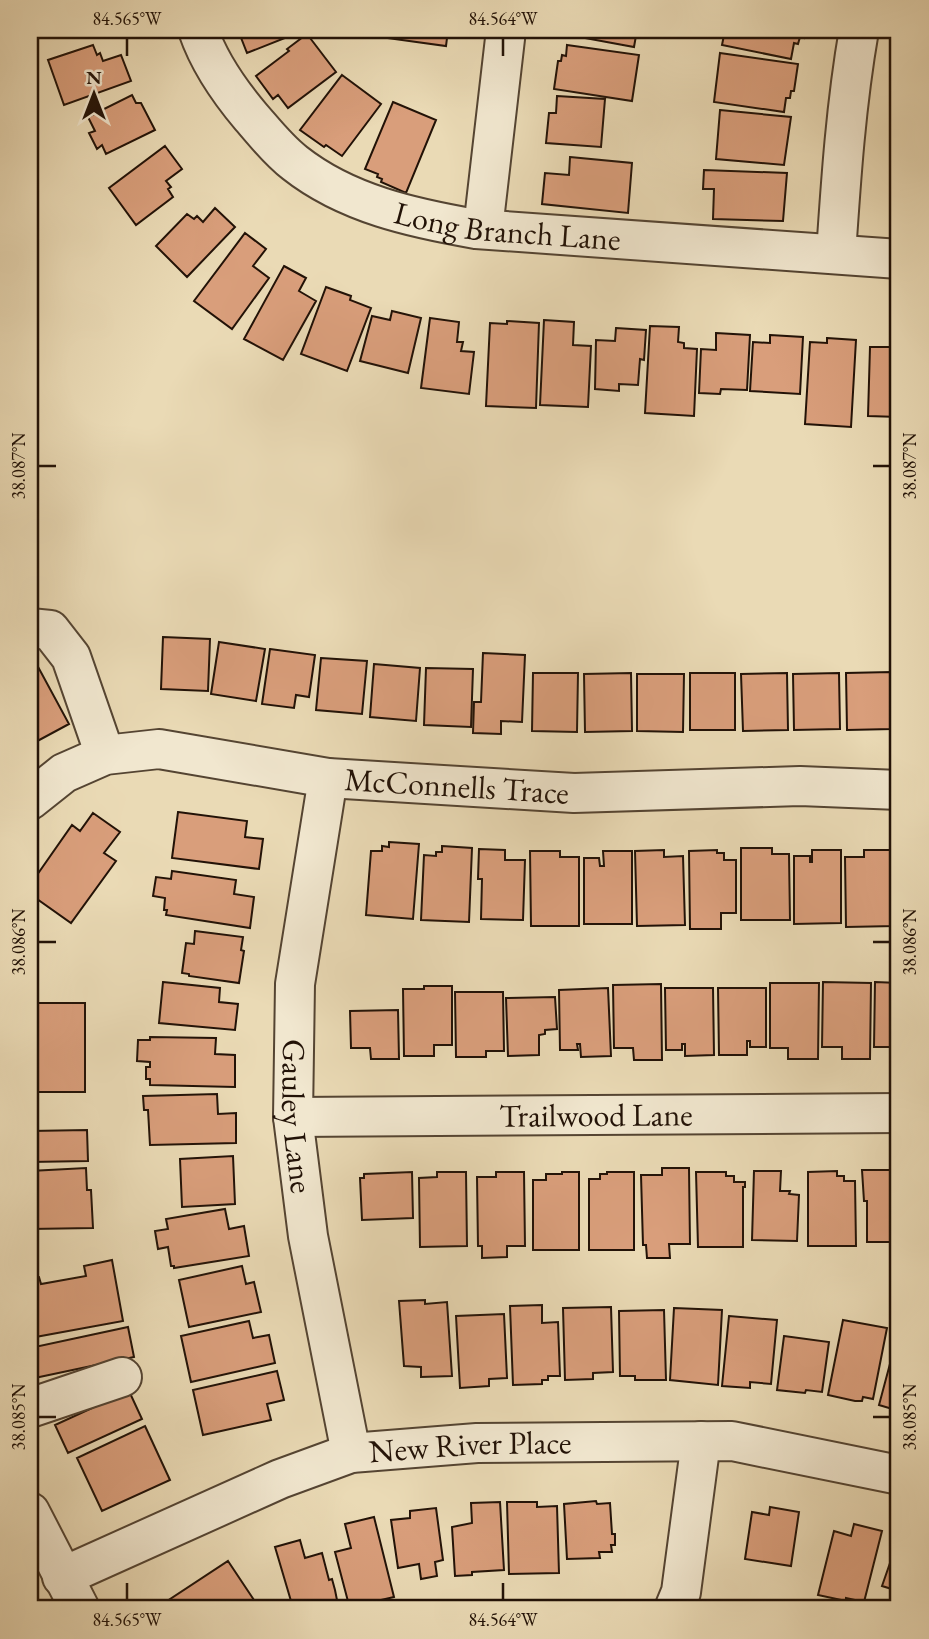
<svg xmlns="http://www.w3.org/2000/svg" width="929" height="1639" font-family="'EB Garamond',serif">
<rect width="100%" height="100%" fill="#eadab5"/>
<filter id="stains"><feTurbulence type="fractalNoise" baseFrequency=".00286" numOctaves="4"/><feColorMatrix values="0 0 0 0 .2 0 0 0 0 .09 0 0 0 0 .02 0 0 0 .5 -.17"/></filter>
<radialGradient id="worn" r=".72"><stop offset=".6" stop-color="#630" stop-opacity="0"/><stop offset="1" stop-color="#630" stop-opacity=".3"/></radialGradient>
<!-- building -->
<path fill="#d99e7b" stroke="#221207" stroke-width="2" d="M238,30H305L247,53Z
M365,30H448L446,46L365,35Z
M563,30H637L634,47L563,34Z
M725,30H805L804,38L800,37L798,44L794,43L791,59L722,45Z
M307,34L336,72L288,108L278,95L273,99L256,76L289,51L287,49Z
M93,45L97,55L100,53L103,61L121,55L131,81L64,105L48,60Z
M567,45L639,55L632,101L554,89L558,61H561L562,55L566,56Z
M720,53L798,64L794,91H791L790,98H786L784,112L714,102Z
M342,75L381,104L342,156L326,145L324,147L300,130Z
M132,95L136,103H141L155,130L106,154L102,145L97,149L89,133L95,131L88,117Z
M557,96L605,99L601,147L546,143L549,113H556Z
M393,102L436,120L406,193L381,182L382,179L377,177L378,174L365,169Z
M720,110L791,117L784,165L716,159Z
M165,146L182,169L166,181L171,187L168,189L173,197L136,225L109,188Z
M570,157L632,163L628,213L542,204L545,173L569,175Z
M704,170L787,173L783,221L713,219L714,189H703Z
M215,208L235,227L187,277L156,246L187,214L194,219L197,216L203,222Z
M245,233L266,249L253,266L269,278L232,329L194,301Z
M284,266L306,278L299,291L316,301L283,360L244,339Z
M326,287L351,296L350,300L371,308L347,371L301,354Z
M392,311L421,318L408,373L360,361L372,316L390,320Z
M430,318L459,322L457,342H463L461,351L474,352L469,394L421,388Z
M544,320L574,322L573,345L591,346L588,407L540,405Z
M507,321L539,323L536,408L486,406L490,323L507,324Z
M650,326L679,327L678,342L684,343V348L697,349L694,416L645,413Z
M616,328L646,330L644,360L640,359L638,385L619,384V391L595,389L596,340L615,341Z
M716,333L750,335L747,390L721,389L720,394L699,393L701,349L716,350Z
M770,335L803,337L800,394L750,391L753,342L770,343Z
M827,338L856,340L851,427L805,424L810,342L827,343Z
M891,341L899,342V417L868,416L870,347H891Z
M163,637L210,639L208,691L161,689Z
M219,642L265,649L256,701L211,694Z
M270,649L315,655L309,697L296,695L294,708L262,704Z
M30,652L69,724L30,745Z
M483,653L525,655L522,722L501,721V734L473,733L474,702H481Z
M897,657H899V720H897Z
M321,658L367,661L362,714L316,710Z
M374,664L420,668L416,721L370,717Z
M426,668L473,669L471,727L424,725Z
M891,672L892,729L847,730L846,673Z
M533,673H578L577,732L532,731Z
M631,673L632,731L585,732L584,674Z
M690,673H735V730H690Z
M787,673L788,730L743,731L741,674Z
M839,673L840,729L794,730L793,674Z
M637,674H684L683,732L637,731Z
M178,812L247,821L245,837L263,839L259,869L172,858Z
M93,813L120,832L104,853L116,861L71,923L30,894V885L72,825L80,831Z
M389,842L419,844L413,919L366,915L371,851H382V846L389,847Z
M442,846L472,848L469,922L421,920L424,855L436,856V852H442Z
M741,848H772V854H789L790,920H741Z
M479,849L505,850V860H525L523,920L481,919L482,879H478Z
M664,850V857L683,856L685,925L637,926L635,851Z
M717,850V853H724V860H736V913H721V929H690L689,851Z
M812,850H841V923L794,924V856H810V862H812Z
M864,850H894L895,926L846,927L845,857H864Z
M530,851H560V857H579V926H531Z
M603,851H632V924H584V858H599L600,866H604Z
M172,871L236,880L234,894L254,897L250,928L166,915L167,910H164L165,898L153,896L156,877L171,879Z
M195,931L243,937L241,950L244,951L239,983L189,976V974L182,973L186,943L194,944Z
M163,982L220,988L219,1002L238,1004L235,1030L159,1023Z
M823,982L871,983L870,1059H842V1047H822Z
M875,982L899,983V1057H893V1047H874Z
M770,983H819L818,1059H788V1048H770Z
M661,984L662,1060H634L633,1048H614L613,985Z
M424,986H452V1045H434V1056H404L403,989H424Z
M608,988L611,1056L581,1057L580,1044H577L578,1050H560L559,990Z
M665,988H713L714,1055L685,1056V1044H682V1050H666Z
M718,988H766V1047H750V1041H747V1055H719Z
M455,992H503L504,1051H486V1057H456Z
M555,997L557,1029L545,1030V1034L539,1035V1055L508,1056L506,998Z
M30,1003H85V1092H30Z
M398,1010L399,1059H371L370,1048H351L350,1011Z
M150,1037L216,1038L215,1054L235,1055V1087L150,1085V1079H146V1067H150V1062L137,1061L138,1040H150Z
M217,1094L218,1114L236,1113V1143L150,1145L148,1110H144L143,1096Z
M87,1130L88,1161L30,1162V1131Z
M233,1156L235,1204L182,1207L180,1159Z
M86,1168L87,1190H91L93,1228L30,1229V1171Z
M662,1168H689L690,1244H669L670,1258H647L646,1245H643L641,1175H662Z
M862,1170H890V1179H899V1242H867V1201H864Z
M754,1171H781L780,1191H790L789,1194L799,1195L797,1241L752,1240Z
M837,1171V1176H844V1181H855L856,1246H808V1172Z
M412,1172L413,1218L362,1220L360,1178H364V1174Z
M437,1172H466L467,1246L420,1247L419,1178L437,1177Z
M496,1172H524L525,1246H507V1257L482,1258V1246H478L477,1177H496Z
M562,1172H579V1250H533V1180H546V1174H562Z
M607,1172H634V1250H589V1179H600V1174H607Z
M696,1172H726V1176H734V1182H745V1187H743V1247H698Z
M225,1209L229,1229L244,1226L249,1256L174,1268V1266H171L168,1247L158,1249L155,1231L168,1229L166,1219Z
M112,1260L123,1321L30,1338V1278L39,1277L41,1284L86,1276L84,1266Z
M242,1266L246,1284L254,1282L261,1312L189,1327L179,1280Z
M425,1300V1304L447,1302L452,1376L421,1377V1367L404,1366L399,1301Z
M542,1305V1323L558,1322L560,1376H548V1380H542V1384L513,1385L510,1306Z
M611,1307L613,1372L593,1373V1379L565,1380L563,1308Z
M674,1308L722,1310L718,1385L670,1380Z
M664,1310L666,1380H635V1376H620L619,1311Z
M504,1314L507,1378L489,1379V1386L460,1388L456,1316Z
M729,1316L777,1320L771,1384L750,1382V1388L722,1386Z
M843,1320L887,1328L873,1399L863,1397L862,1401H855L828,1395Z
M249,1321L253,1338L269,1335L275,1363L191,1382L181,1336Z
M128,1327L134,1357L30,1379V1348Z
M899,1330V1411L879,1405Z
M784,1336L829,1342L822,1392L806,1390L805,1393L777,1390Z
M277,1371L284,1400L267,1404L271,1420L203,1435L193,1390Z
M129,1391L142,1419L68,1453L55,1425Z
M145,1426L170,1480L102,1511L77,1458Z
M596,1501L597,1504L610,1503L612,1534H615V1545H611L612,1552H599L600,1558L567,1559L564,1504Z
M500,1502L504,1570L472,1572V1575L455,1576L452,1527L472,1523L471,1503Z
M507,1502H537V1507L557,1506L559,1573L509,1574Z
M770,1507L799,1512L791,1566L745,1559L752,1512L769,1515Z
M436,1508L443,1560L435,1562L437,1576L421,1579L419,1564L398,1568L391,1520L410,1518V1511Z
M374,1517L394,1597L368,1603L370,1609H350L335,1552L351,1548L345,1524Z
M854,1524L882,1531L864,1602L846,1598V1601L818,1595L834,1531L851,1536Z
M300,1540L305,1558L322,1553L329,1580L332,1579L335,1590L338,1605L335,1606L336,1609H291L289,1601H291L275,1547Z
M898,1540H899V1598L893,1596L895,1590L882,1586Z
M228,1561L260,1609H155Z"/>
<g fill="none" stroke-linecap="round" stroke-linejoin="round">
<defs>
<g id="minor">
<path id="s1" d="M198,30C209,62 229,91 251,117C265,133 278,150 295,163C347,204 413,218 476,229L899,259"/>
<path d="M483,229L506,30"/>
<path d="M836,254C841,179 846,104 859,30"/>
<path d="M30,628L50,630L71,657L105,755"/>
<path id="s2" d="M328,778L295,984L293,1117L308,1236L351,1453"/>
<path id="s3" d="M30,800L64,773L105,755L159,749L328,778L574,793L800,786L899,790"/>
<path id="s4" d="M293,1117L899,1113"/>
<path d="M30,1408L122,1377"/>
<path d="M30,1512L80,1609"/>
<path id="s5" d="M62,1577L280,1479L351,1453L477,1443L732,1441L899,1475"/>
<path d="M674,1609L681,1592L701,1441"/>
</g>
</defs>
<!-- minor casing -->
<use href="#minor" stroke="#544432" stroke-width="42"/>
<!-- minor -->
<use href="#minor" stroke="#f1e7cf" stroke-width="38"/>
</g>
<!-- ticks -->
<path fill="none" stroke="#221207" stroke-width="2.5" d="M127,38V56M503,38V56M38,466H56M873,466H890M38,942H56M873,942H890M38,1417H56M873,1417H890M127,1583V1600M503,1583V1600"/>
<g text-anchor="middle" stroke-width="5" stroke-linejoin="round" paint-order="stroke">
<!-- street labels -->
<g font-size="32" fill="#221207" stroke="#f1e7cf">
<text dy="11" stroke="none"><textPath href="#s1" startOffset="392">Long Branch Lane</textPath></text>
<text dy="11" stroke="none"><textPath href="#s3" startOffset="443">McConnells Trace</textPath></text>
<text dy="11" stroke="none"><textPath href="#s4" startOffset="303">Trailwood Lane</textPath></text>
<text dy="11" stroke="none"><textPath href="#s2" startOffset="341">Gauley Lane</textPath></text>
<text dy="11" stroke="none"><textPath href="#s5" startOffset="434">New River Place</textPath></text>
</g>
</g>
<!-- margin -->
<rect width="929" height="1639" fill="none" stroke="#eadab5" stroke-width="77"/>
<!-- north arrow -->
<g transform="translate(94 94)" stroke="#f1e7cf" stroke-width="5" paint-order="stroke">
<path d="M0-5L12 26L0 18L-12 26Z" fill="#221207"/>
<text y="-10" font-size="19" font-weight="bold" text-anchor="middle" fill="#221207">N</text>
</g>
<rect x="38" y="38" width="852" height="1562" fill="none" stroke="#221207" stroke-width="2.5"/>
<g font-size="18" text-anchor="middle" fill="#221207">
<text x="127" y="25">84.565°W</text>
<text x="503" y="25">84.564°W</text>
<text transform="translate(19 466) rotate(-90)" y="6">38.087°N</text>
<text transform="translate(910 466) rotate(-90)" y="6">38.087°N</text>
<text transform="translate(19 942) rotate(-90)" y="6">38.086°N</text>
<text transform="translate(910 942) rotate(-90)" y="6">38.086°N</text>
<text transform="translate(19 1417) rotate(-90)" y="6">38.085°N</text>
<text transform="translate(910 1417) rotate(-90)" y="6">38.085°N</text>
<text x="127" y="1626">84.565°W</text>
<text x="503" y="1626">84.564°W</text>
</g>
<rect width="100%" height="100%" filter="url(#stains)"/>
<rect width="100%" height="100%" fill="url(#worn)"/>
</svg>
